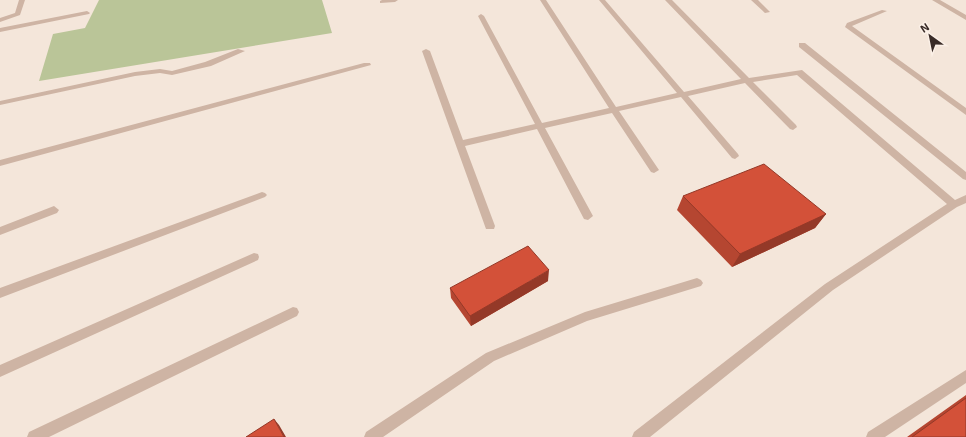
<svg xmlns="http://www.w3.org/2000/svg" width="966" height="437" font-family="'Exo 2',sans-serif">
<rect width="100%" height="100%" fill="#f4e6da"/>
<!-- green -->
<path fill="#bac598" d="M99,0H322L332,33L39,81L53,34L85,28Z"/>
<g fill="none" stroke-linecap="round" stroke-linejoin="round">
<!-- lane -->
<path fill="#ceb4a4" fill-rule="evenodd" d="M19,0H25L20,15L0,22V18L15,13Z
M238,49L245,51L211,66L172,75L160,73L135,76L0,105V101L135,72L160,69L172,71L205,62Z
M364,63H370L371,65L0,166V160Z
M262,192L265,193L267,195L265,197L0,298V288Z
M54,206L59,210L57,213L0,235V227Z
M254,253L258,254L259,257L258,260L0,377V365Z
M697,278L701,280L703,283L701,286L587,321L494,361L383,437H364L366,432L486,353L585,312Z
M293,307L297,308L299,312L297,316L49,437H27L29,432Z"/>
<!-- street -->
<path fill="#ceb4a4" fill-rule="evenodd" d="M382,0H398L395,2L380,3V1Z
M540,0H546L616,107L677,93L599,0H605L684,92L741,79L665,0H672L749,78L802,70L955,200L966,195V203L957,207L833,290L650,437H632L634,432L825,284L947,204L797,75L753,82L796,125L797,127L793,130L790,129L745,83L688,96L738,154L739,156L735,159L732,158L681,97L619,111L659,170L654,173L651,172L612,113L545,128L593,216L588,220L584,219L537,129L465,146L495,226L494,229H486L422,51L426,49L430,51L463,140L535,124L478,16L481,14L484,16L542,123L609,108Z
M751,0H758L770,12L765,13Z
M932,0H940L966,15V20Z
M882,10L887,11L852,26L966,108V115L845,27L847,23Z
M87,11L90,13L89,14L0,32V28Z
M799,43H805L966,172V180L963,179L799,47Z
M966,370V383L885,437H866L868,432Z"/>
</g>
<!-- wall -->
<path fill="#b54631" d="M683,196L826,214L815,228L732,267L677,210Z
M548,281L471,326L451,298L450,288Z
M966,395V437H907Z"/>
<!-- shaded-wall -->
<path fill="#943928" d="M826,214L815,228L732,267L740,254Z
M549,270L548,281L471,326L470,316Z
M274,419L279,425L286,437H284Z"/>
<!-- building -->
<path fill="#d35139" stroke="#943928" d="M764,164L826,214L740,254L683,196Z
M528,246L549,270L470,316L450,288Z
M966,398V437H912Z
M274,419L284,437H246Z"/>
<!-- north arrow -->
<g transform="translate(930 36) rotate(327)" stroke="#fbf0e7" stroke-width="3" paint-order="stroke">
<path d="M0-3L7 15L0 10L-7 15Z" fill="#392b27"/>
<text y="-6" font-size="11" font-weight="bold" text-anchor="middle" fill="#392b27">N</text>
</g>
</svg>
